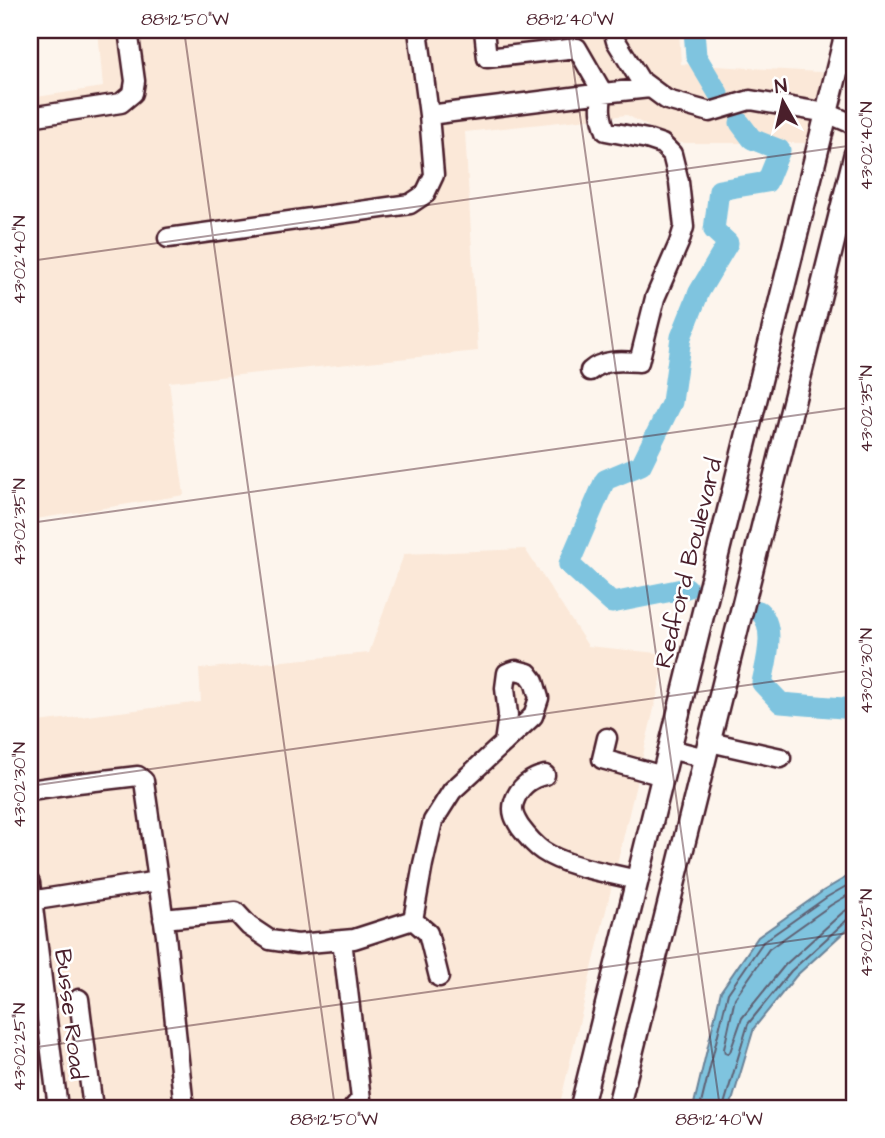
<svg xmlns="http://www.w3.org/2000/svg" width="885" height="1138" font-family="'Architects Daughter',sans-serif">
<rect width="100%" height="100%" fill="#fdf5ed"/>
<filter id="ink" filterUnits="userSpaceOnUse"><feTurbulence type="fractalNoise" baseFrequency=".0143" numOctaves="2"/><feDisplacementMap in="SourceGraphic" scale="14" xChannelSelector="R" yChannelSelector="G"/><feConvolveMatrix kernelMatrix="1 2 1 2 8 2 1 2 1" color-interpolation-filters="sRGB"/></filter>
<g filter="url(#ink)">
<!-- built -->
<path fill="#fbe8d8" d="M98,30H679L681,64L836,73L819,143H678L627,115L465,132L478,351L169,382L184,495L30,520V98L103,87Z
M525,549L588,646L667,654L559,1108H58L30,883V723L201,702L199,669L369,653L404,554Z"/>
<!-- water -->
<path fill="#7fc4df" stroke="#6a8297" stroke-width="2" d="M855,872V922L796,976L754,1028L730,1108H693L721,991L758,937L823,891Z"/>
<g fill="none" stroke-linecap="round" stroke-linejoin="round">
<!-- shore -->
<path stroke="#5f6173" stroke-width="2" d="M855,891L831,905L769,949L735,998L724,1049L725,1053L728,1054L730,1052L742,1018L785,965L842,913L848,909H855
M700,1108L728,993L763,942L827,897L855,881
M723,1108L748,1024L791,971L848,919L855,918"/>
<!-- river -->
<path stroke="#7fc4df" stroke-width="21" d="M694,30L696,56L718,93
M687,588L612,603L569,564L605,480L641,465L672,402L681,337L699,292L728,243L714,230L719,190L767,182L780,150L752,139L740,123
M759,611C777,627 766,662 762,683L781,703L855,709"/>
<defs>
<path id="minor" d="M418,30L429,115L603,93L577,48L487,58L484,30
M613,30L616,41L640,80L667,100L710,112L750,100L827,113L855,125
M30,117L121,103L133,93L135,81L128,30
M168,238L410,204L425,194L434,175L429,115
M590,371C603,359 622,361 639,362L655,298L679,243L684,227L679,182L672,154L662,144L647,139L606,131C601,118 599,107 603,93L650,88
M607,738L602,759L663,776
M710,742L781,758
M669,749L706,758
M545,775C531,778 519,787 514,802C511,812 515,819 520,827C526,835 534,845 543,851C567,867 609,873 637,880
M30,790L78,783L138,776L144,781L166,936L184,1108
M30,883L58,1108
M30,901L158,881
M163,919L236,912L249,926L270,940L297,944L354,939L413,920L428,933L439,977
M413,920L423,864L433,821L452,791L533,716L539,698L534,681L528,673L516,670L507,673L505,688L508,715L504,743
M342,940L361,1099L353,1108
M79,999L93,1108"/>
<path id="major" d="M581,1108L847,30
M618,1108L855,155"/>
</defs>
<!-- minor casing -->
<use href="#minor" stroke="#4a1f2b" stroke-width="23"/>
<!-- major casing -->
<use href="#major" stroke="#4a1f2b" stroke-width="26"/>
<!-- minor -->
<use href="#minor" stroke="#fff" stroke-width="18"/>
<!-- major -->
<use href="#major" stroke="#fff" stroke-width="21"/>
</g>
</g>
<!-- ticks -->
<path fill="none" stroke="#4a1f2b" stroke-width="2" stroke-opacity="0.45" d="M184,30L335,1108M568,30L720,1108M30,261L855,145M30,523L855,407M30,786L855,670M30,1048L855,932"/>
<g text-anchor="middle" stroke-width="5" stroke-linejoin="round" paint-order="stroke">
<!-- street labels -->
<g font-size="24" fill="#4a1f2b" stroke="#fff">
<text transform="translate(688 563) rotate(-76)" y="8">Redford Boulevard</text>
<text transform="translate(71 1014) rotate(83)" y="8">Busse Road</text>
</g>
</g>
<!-- margin -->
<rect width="885" height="1138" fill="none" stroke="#fff" stroke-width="77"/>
<!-- north arrow -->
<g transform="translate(783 102) rotate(352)" stroke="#ffffff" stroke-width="5" paint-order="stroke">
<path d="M0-5L12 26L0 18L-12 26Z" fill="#4a1f2b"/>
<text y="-10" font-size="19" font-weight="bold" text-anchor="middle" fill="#4a1f2b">N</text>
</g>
<rect x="38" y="38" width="808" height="1062" fill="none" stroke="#4a1f2b" stroke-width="2.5"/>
<g font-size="18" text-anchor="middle" fill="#4a1f2b">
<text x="185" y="25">88°12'50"W</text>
<text x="570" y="25">88°12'40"W</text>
<text transform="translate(866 146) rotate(-90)" y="6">43°02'40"N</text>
<text transform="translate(19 260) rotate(-90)" y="6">43°02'40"N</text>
<text transform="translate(866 409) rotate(-90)" y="6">43°02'35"N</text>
<text transform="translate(19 522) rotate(-90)" y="6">43°02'35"N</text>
<text transform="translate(866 671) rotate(-90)" y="6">43°02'30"N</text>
<text transform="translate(19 785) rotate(-90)" y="6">43°02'30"N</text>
<text transform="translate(866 933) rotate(-90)" y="6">43°02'25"N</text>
<text transform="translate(19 1047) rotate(-90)" y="6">43°02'25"N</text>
<text x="334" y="1125">88°12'50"W</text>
<text x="719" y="1125">88°12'40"W</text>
</g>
</svg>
